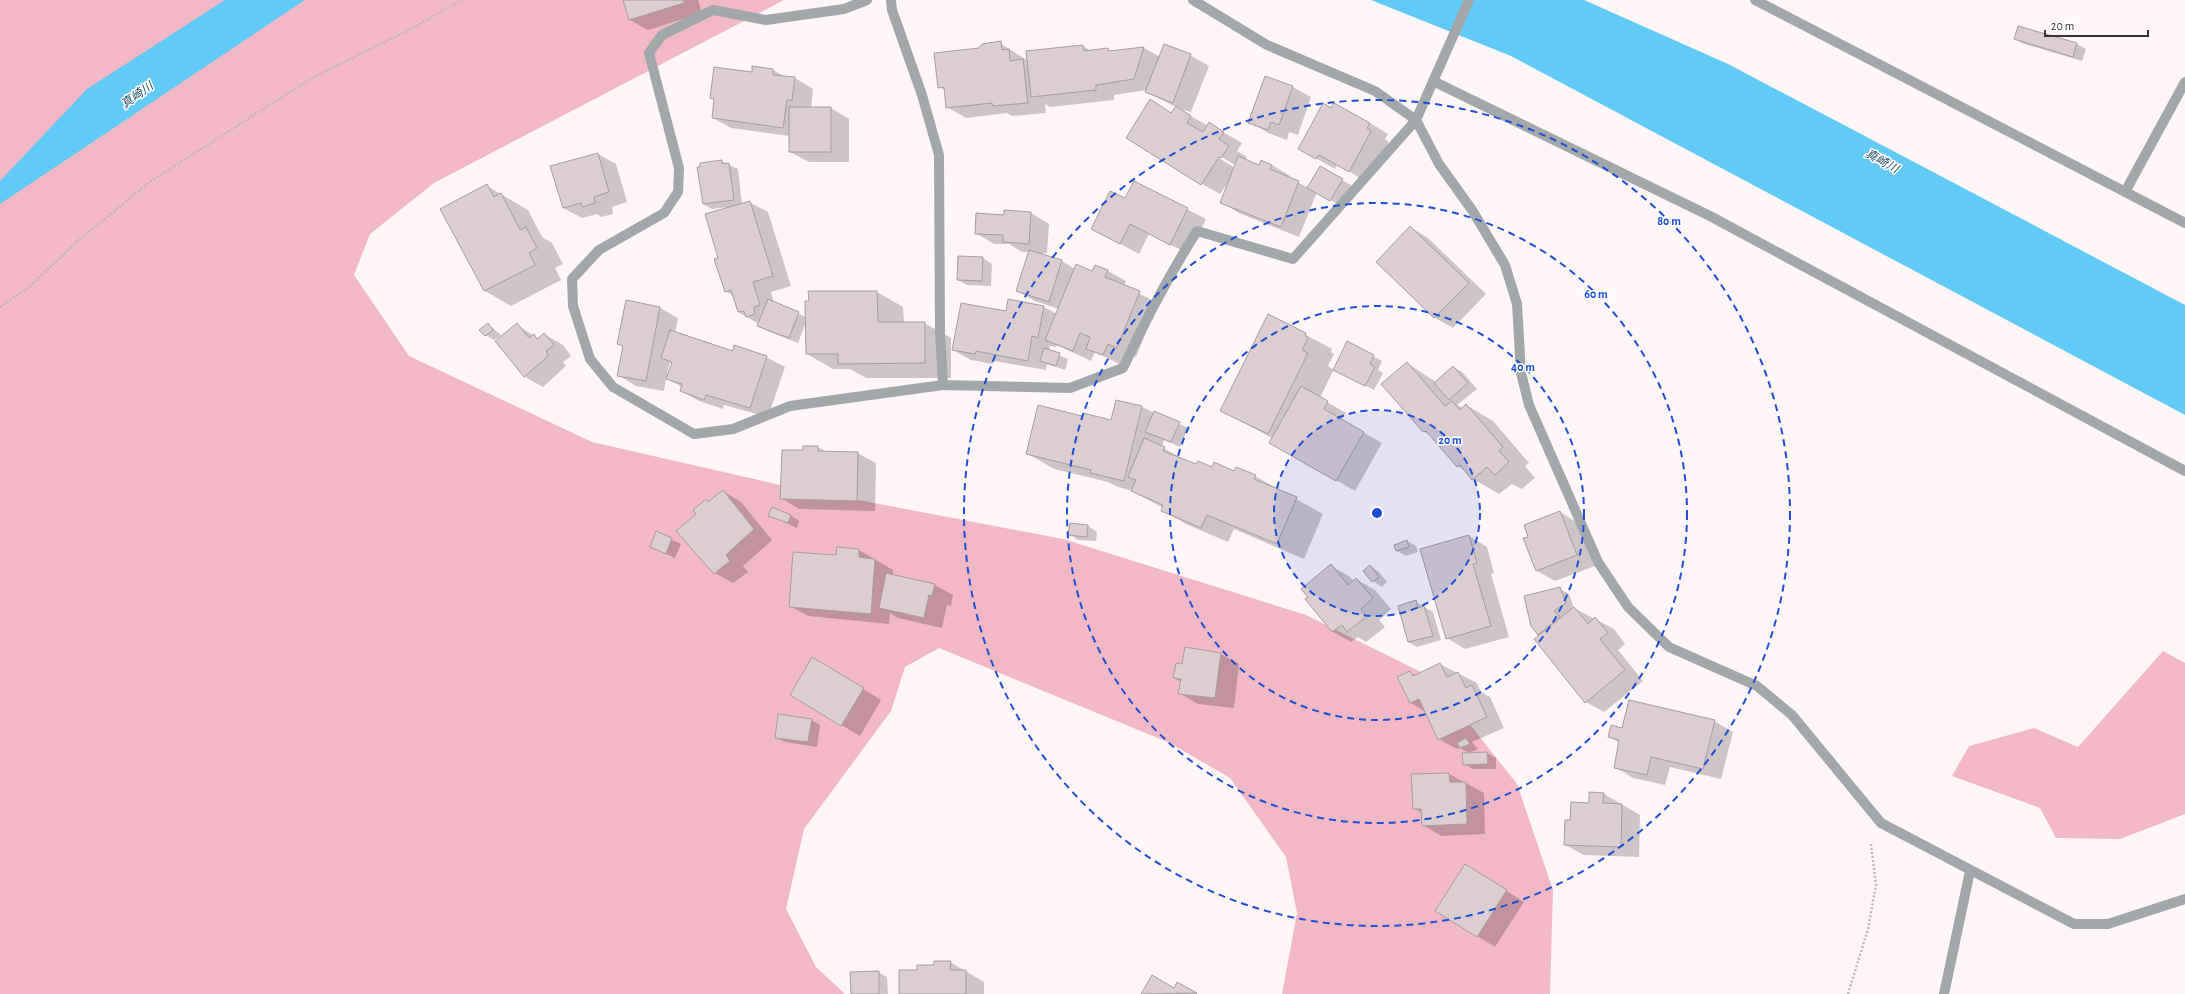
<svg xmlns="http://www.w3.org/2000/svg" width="2185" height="994" font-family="'Alegreya Sans','Noto Sans JP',sans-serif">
<rect width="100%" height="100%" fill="#fff6f8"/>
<!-- green -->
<path fill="#f3b8c5" d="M0,0H784L434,183L370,234L354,275L409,356L592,442L780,485L1063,539L1306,615L1433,678L1517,784L1553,890L1550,994H1282L1297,913L1286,857L1230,778L1170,743L939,648L905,667L891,711L804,829L786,909L816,967L845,994H0Z
M2163,651L2185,663V814L2120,839L2056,838L2040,808L1952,776L1969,746L2034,728L2078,747Z"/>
<!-- water -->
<path fill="#61caf6" d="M225,0H305L0,204V181L87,89Z
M1371,0H1584L1728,64L2185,305V415L1511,56Z"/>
<!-- shadow -->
<path fill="#0003" fill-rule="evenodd" d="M624,0H698L702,13L648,30L630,20Z
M2015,39L2077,44L2086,49L2082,61L2024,44Z
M1000,43L1028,61L1083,46L1091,51L1108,49L1113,52L1144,48L1160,57L1190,55L1209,66L1191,112L1177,108L1208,126L1209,124L1242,143L1237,151L1247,157L1245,160L1259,166L1272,165L1290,176L1289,178L1309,188L1320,168L1351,185L1339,205L1317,192L1299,237L1239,213L1221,202L1229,181L1220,194L1202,184L1150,101L1172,114L1176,107L1146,92L1147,90L1114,95V100L1050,107L1045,104L1046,113L1012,116L1007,113L966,118L947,107L946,91L939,87L979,49ZM1215,153L1235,165V168L1214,155Z
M773,70L786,77L795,78L813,89L811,108H831L849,119V162H809L790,152V136L731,128L713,118L715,100L711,98L752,73Z
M1266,77L1293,87L1311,97L1298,135L1289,132L1287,140L1268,133L1250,122Z
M1332,109L1370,123L1388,134L1385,139L1389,142L1367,182L1337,164L1335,169L1299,149Z
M598,154L616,164L627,202L612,207L613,214L601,217L597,214L582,218L563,208Z
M721,161L738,169L742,204L749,202L768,212L791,286L771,292L774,303L806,317L877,292L903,307L904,323H924L951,338V378H866L850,369H833L807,354L806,322L798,343L767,331L758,326L759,324L738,312L733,296L726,291L719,258L729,207L712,209L703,204Z
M1134,182L1206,219L1189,254L1149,234L1139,254L1093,229L1126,200Z
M487,186L528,210L542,237L552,243L563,264L555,268L561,280L511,306L485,291Z
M1031,213L1049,224L1047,253L1038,254L1062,261L1075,269L1093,273L1096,266L1108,271L1126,281L1124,286L1158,303L1136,357L1126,354L1121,365L1095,352L1091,361L1057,345L1056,347L1050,346L1049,351L1068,359L1065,370L1047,364L1046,370L994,361L993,364L971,360L953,350L1007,312L1044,307L1057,314L1059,309L1035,301L1017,291L1029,252H1022L1009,244H994L976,233L1005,216Z
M1410,227L1428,238L1486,294L1453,328L1435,318L1377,262Z
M983,258L992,264L991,286L967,285L958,280Z
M627,302L660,308L678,318L675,333L733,352L766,357L785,367L768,417L724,405L723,409L699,401L681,391L682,387L666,378L664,391L636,386L618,375L624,347L619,344ZM670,362L672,364L669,374L667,373Z
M1269,315L1332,349L1331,352L1334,354L1328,366L1334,370L1347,342L1382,361L1378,370L1383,373L1374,390L1334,369L1320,398L1346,413L1341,420L1382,443L1355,491L1270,442L1272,438L1222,411Z
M488,324L501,335L494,340L485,335Z
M517,325L539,339L544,334L563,345L571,356L563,362L566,366L543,387L525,377L496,342Z
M1407,363L1436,382L1453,367L1462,372L1477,389L1457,405L1463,408L1466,405L1493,421L1529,463L1525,466L1535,478L1522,489L1512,484L1499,494L1473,479L1465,471L1458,466L1432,436L1424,432Z
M1142,407L1188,428L1180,447L1164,440L1162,447L1188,462L1255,476L1323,514L1304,559L1234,529L1228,542L1188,525L1162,510L1163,508L1132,491L1118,487L1108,482L1054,469L1027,453L1083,417L1112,421Z
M818,447L827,452L857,453L876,463L875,511L799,509L781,498L804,451Z
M723,491L741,502L772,540L743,566L748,572L733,583L715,573L698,515L706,500L709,502Z
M1560,512L1578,523L1595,566L1555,581L1537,571L1524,539L1530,537Z
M769,515H790L799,521L797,528Z
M1088,526L1097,532L1096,541L1078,540L1069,534Z
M657,533L681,544L675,558L651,547Z
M1469,536L1487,547L1494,573L1491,574L1509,637L1465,649L1447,638Z
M1407,541L1416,546L1418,552L1406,556L1397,551Z
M838,548L859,550L893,570V575L935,585L953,595L951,606L947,605L942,628L898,618L890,613L889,624L808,616L790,606L837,556Z
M1331,566L1349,576L1354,582L1356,579L1375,590L1391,609L1379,620L1385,627L1366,642L1358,637L1351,642L1333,632L1306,599Z
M1370,566L1379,572L1387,582L1382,587L1373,581Z
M1560,589L1569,594L1574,608L1614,629L1625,644L1618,650L1643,681L1604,712L1586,702L1538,634Z
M1416,602L1433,612L1441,640L1417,647L1408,642Z
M1221,654L1239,664L1234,708L1198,704L1179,693L1181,682L1174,678L1183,665Z
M1440,664L1477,683L1481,692L1490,697L1504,728L1472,742L1478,749L1469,753L1460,748L1457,749L1439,739L1426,712L1411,703L1398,677L1410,672L1416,676Z
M830,669L881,700L860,736L791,695Z
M811,720L820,725L817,747L785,742L776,737Z
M1714,721L1733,732L1721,779L1670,767L1665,785L1633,778L1615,767L1620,743L1609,737L1623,729Z
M1487,753L1496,758V769H1473L1464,764Z
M1449,774L1484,793L1485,834L1441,836L1423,825L1422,813L1414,808L1412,775Z
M1604,794L1640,815L1639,857L1584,855L1565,845L1571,821Z
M1465,865L1524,902L1495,947L1477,936Z
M950,962L984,982V994H900L918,971Z
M878,972L887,977L888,994H852Z
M1152,977L1174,989L1177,983L1197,994H1142Z"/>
<!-- building -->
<path fill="#dbcdd0" stroke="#a89b9e" d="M623,0H684V3L629,20Z
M2018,26L2077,43L2073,57L2014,39Z
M1001,41L1002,50L1009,49L1010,61L1023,59L1028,103L993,106L992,103L946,108L944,87L938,88L934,53L979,48L982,44Z
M1164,44L1191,54L1173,103L1145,92Z
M1083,45L1084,51L1108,48L1109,51L1144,47L1134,79L1096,85V90L1031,97L1026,51Z
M752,66L773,69V75L795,77L792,100H787L783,128L712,118L714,99L710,98L714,67L752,72Z
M1265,76L1293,86L1279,125L1271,122L1268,130L1248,123Z
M1150,99L1171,113L1176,106L1191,116L1187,123L1203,132L1209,122L1224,132L1219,139L1229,146L1221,158L1219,157L1201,185L1126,138Z
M1323,103L1331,108L1334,103L1370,123L1367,128L1371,131L1349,172L1319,155L1316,159L1298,149Z
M789,107H831V152H789Z
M598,153L609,192L594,197L595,203L582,207L581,203L563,208L550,166Z
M1238,156L1259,165L1261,160L1272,165L1270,169L1299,181L1281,227L1220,203Z
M722,160V164L729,163L734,200L703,204L697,167H700V163Z
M1320,166L1343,179L1330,201L1307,188Z
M1134,181L1188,208L1170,245L1130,224L1120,244L1091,229L1110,191L1125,198Z
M487,184L494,197L501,193L520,230L526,227L537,248L529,253L535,265L484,291L440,209Z
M750,201L773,276L753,282L760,305L754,307L755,314L746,317L744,311L738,312L731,290L725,292L714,259L718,258L705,214Z
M1004,210L1031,212L1029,244L1003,242V235L975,234L976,213L1004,215Z
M1410,226L1469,283L1434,318L1376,262Z
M1029,250L1062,260L1049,302L1016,291Z
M958,256L983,257L982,281L957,280Z
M1076,264L1092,271L1095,265L1108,270L1105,277L1140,291L1117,348L1108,344L1103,355L1086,349L1090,337L1080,333L1073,351L1045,340Z
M808,291H877L878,322H925V363L838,364V354H806L805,301H809Z
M768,299L799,312L789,338L757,326Z
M1008,299L1044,306L1038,338L1032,336L1028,361L976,351L975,354L952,350L961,303L1006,311Z
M626,300L660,307L646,381L617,376L623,346L617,344Z
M1268,314L1306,333L1305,336L1308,338L1302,350L1308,353L1268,434L1220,411Z
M488,323L493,330L485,336L479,330Z
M517,323L529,338L534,334L537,339L544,333L554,345L546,351L548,355L546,358L524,377L495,341Z
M670,330L733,351L734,345L767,356L750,408L706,395L704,400L680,391L682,384L666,379L672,362L661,358Z
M1347,341L1374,355L1370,364L1375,367L1365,386L1333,370Z
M1044,348L1060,353L1056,366L1040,361Z
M1407,362L1445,406L1452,401L1460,410L1466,404L1503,447L1499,451L1509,462L1495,475L1487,467L1472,480L1460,465L1457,467L1426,431L1423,432L1381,384Z
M1453,366L1468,383L1449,400L1434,383Z
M1301,386L1328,401L1324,409L1364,432L1336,481L1269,443Z
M1116,400L1142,406L1124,481L1090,473L1091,470L1026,454L1038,405L1082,416L1083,413L1111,420Z
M1154,411L1180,422L1171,442L1145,432Z
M1144,438L1165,447L1163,451L1196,464L1198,461L1212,467L1214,462L1234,471L1236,467L1256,475L1254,479L1297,497L1277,544L1207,515L1201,528L1161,511L1163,505L1131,491L1136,480L1128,477Z
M803,446H818V451L858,452L857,501L780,499L782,450H803Z
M723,490L754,529L726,555L730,561L714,574L676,531L696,514L693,510L706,499L708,502Z
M772,507L791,515L788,523L768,516Z
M1560,511L1577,555L1536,571L1523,538L1528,537L1524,525Z
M1070,523L1088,525L1087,537L1068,535Z
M656,531L672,538L666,554L650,547Z
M1469,535L1477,563L1473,564L1491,626L1446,639L1420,549Z
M1407,540L1409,547L1396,551L1394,545Z
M837,547L859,549V557L875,559L871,614L789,607L793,552L836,555Z
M1331,564L1348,585L1356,578L1373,598L1361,609L1367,616L1347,632L1342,625L1332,632L1305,599L1308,597L1301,589Z
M1370,565L1379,577L1372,582L1363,571Z
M886,573L935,584L932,596L929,595L924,618L879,608Z
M1560,587L1566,603L1554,611L1560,617L1538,635L1531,626L1524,596Z
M1416,600L1418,608L1424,606L1433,636L1408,642L1398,606Z
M1574,607L1588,624L1595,617L1608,633L1600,639L1625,670L1585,703L1534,639Z
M1185,647L1221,653L1215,698L1178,694L1181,679L1173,678L1176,663L1182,664Z
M812,657L864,688L841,726L790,695Z
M1440,663L1447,677L1458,672L1466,688L1472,685L1487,717L1438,740L1419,699L1410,703L1397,677L1410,671L1413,676Z
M1629,700L1715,720L1703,769L1651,757L1647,775L1614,768L1619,740L1608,737L1611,725L1622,728Z
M778,714L812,719L808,742L775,738Z
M1466,738L1470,744L1460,748L1457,743Z
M1487,752L1488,764L1463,765L1462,753Z
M1449,773L1450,782H1466L1467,824L1422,826L1421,809H1413L1411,774Z
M1589,792L1604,793L1603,803L1622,804L1621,847L1564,845L1565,820H1570L1571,802L1589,803Z
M1465,864L1507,890L1477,937L1435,911Z
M934,961H951L950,970H966V994H899V970H917V965H934Z
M879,971V994H851L850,972Z
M1152,975L1174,988L1177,982L1197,993L1141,994Z"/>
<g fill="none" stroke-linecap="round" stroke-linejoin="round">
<!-- path -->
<path stroke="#beb6b8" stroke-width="2.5" stroke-dasharray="2 2" stroke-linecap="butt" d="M0,307L28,288L79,240L151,181L312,78L409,30L462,0
M1848,994L1868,929L1876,885L1871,844"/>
<!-- service -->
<path stroke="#a2a8aa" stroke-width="10" d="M1433,81L1710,216L2185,471"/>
<!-- minor -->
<path stroke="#a2a8aa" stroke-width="10" d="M867,0L844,9L766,20L713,10L662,35L649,53L679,168L678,192L664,213L599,250L572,279L573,306L590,359L613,387L694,434L733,429L790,406L943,385
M891,0L892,10L922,95L939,155L940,332L943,385L1070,388L1123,368C1145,321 1169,275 1197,231L1293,259L1416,120L1469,0
M1193,0L1267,45L1375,91L1416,120L1439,164L1472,210L1505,265L1517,304L1521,373L1529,405L1598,562L1628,607L1669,647L1757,686L1792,715L1881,823L2074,924H2108L2185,899
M2125,192L2185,82
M1944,994L1970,871"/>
<!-- tertiary -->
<path stroke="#a2a8aa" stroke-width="10" d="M1755,0L2185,223"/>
</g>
<!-- distance rings -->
<circle cx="1377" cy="513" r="103" fill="#1d4ed8" fill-opacity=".12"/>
<g fill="none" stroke="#1d4ed8" stroke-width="2" stroke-dasharray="7 5">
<circle cx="1377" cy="513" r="103"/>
<circle cx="1377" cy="513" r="207"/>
<circle cx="1377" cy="513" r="310"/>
<circle cx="1377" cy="513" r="413"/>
</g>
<g text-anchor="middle" stroke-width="3" stroke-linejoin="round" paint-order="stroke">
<!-- water labels -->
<g font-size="12" font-style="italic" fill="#275366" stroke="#fff">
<text transform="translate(137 95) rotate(-36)" y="4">真崎川</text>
<text transform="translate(1882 161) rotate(29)" y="4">真崎川</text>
</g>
</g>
<circle cx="1377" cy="513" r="6" fill="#1d4ed8" stroke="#fff" stroke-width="2"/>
<g font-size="12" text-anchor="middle" font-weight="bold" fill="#1d4ed8" stroke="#fff" stroke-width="3" stroke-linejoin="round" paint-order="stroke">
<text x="1669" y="225">80 m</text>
<text x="1596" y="298">60 m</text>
<text x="1523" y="371">40 m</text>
<text x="1450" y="444">20 m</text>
</g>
<!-- scale -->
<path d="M2045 30v6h103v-6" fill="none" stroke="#383234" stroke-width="2"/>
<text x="2051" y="30" font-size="12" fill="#383234" stroke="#ffffff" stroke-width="3" paint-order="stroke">20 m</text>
</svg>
